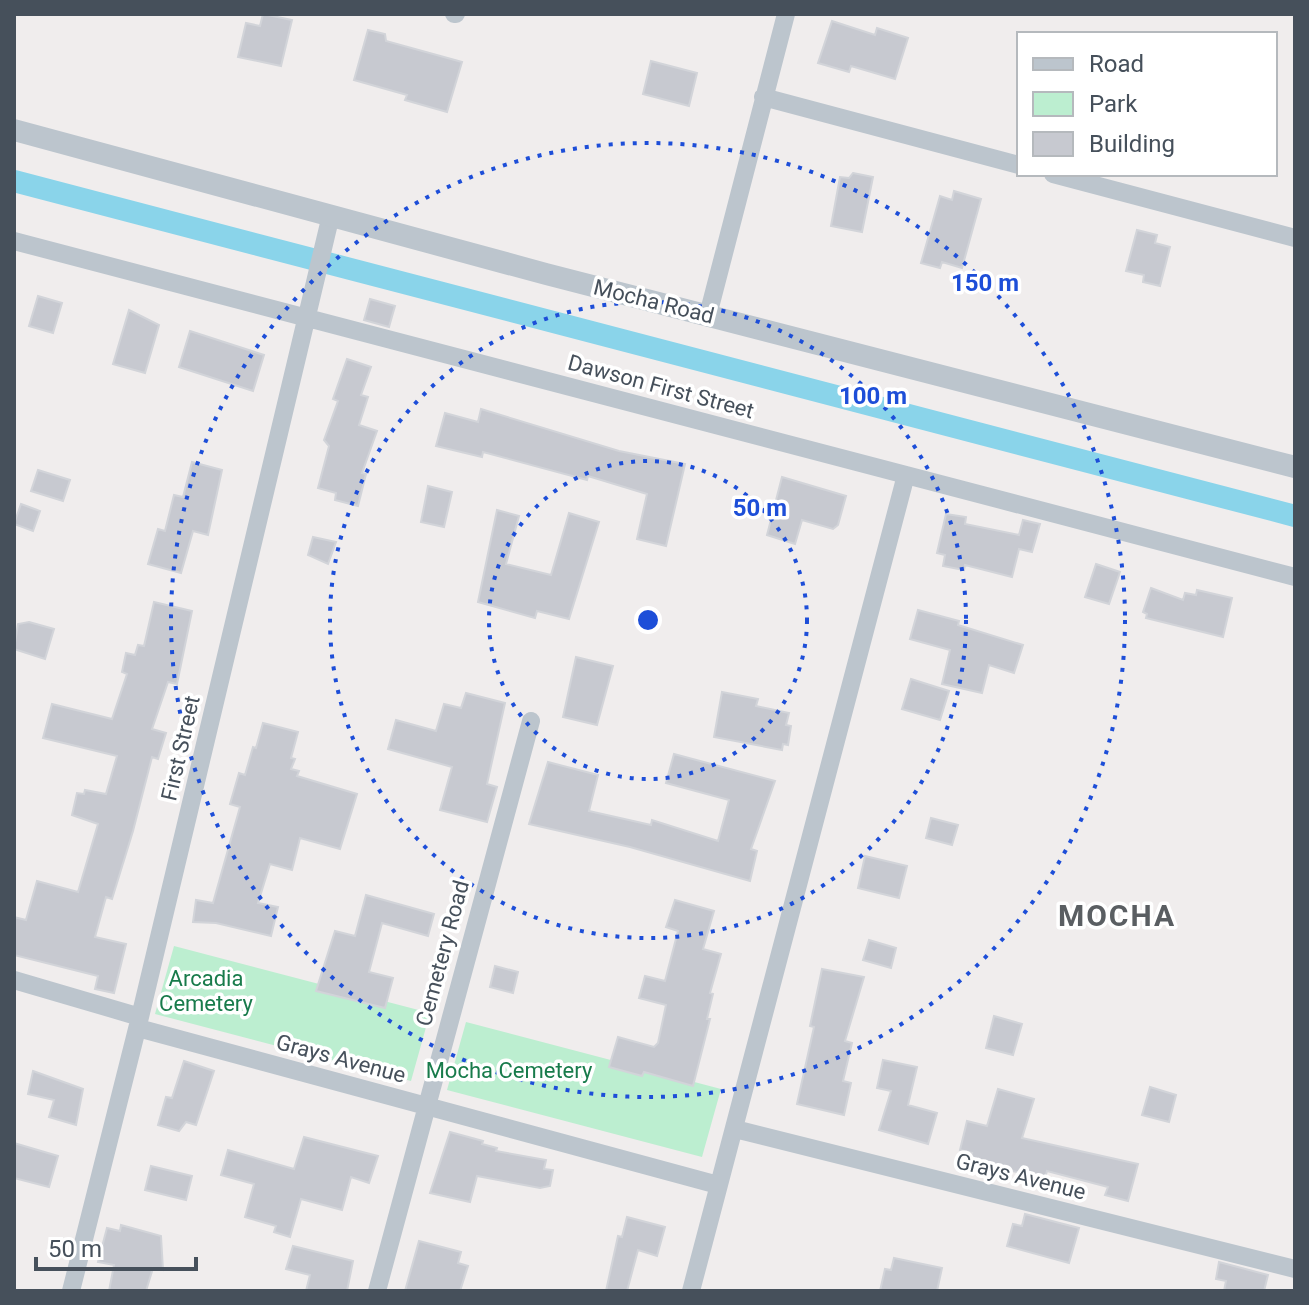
<svg xmlns="http://www.w3.org/2000/svg" width="1309" height="1305" font-family="Roboto,sans-serif">
<rect width="100%" height="100%" fill="#f0eded"/>
<!-- green -->
<path fill="#bceed0" d="M174,946L430,1013L411,1081L155,1014Z
M466,1022L721,1089L702,1157L447,1090Z"/>
<g fill="none" stroke-linecap="round" stroke-linejoin="round">
<!-- canal -->
<path stroke="#8ad4ea" stroke-width="22" d="M14,181L1295,516"/>
</g>
<!-- building -->
<path fill="#c7c9d0" stroke="#d2d4d9" stroke-width="2" d="M263,14L292,20L281,66L238,57L246,23L260,26Z
M832,21L875,35L877,28L908,38L895,79L851,66L849,72L818,63Z
M368,30L385,34L386,41L462,62L447,112L405,100L407,95L354,80Z
M651,61L697,73L689,106L643,94Z
M853,173L873,177L862,232L831,226L840,177L849,178Z
M954,191L981,199L962,268L942,262L940,268L921,263L940,196L952,200Z
M1137,230L1157,235L1155,243L1170,247L1160,286L1143,282L1144,275L1126,271Z
M38,296L62,303L53,333L29,326Z
M370,299L395,306L389,327L364,320Z
M129,310L159,325L145,373L113,364Z
M190,331L264,355L253,391L179,367Z
M347,359L371,367L361,395L368,397L359,425L377,431L362,473L366,474L358,506L335,500L336,493L318,488L329,446L324,440L338,401L333,399Z
M481,409L619,451L685,464L666,546L637,539L647,494L588,476L587,480L483,452L482,457L436,446L445,413L478,422Z
M192,462L222,470L208,535L193,531L181,573L148,564L158,529L165,531L174,495L183,497Z
M38,470L70,480L63,501L31,491Z
M782,477L846,496L838,525L833,529L802,520L795,544L767,535Z
M428,486L452,492L444,527L421,522Z
M21,504L40,511L33,531L14,524Z
M497,510L519,516L506,564L551,575L569,513L599,522L569,619L537,611L535,618L478,602Z
M946,514L966,517L965,524L1019,535L1023,520L1040,524L1032,552L1019,549L1012,577L965,565L964,570L943,566L945,555L937,553Z
M313,537L336,542L328,564L308,555Z
M1096,564L1120,572L1109,604L1085,597Z
M1151,588L1183,600L1185,593L1196,595L1197,590L1232,598L1223,637L1146,618L1147,614L1143,612Z
M154,602L192,611L177,684L168,682L152,729L166,733L158,759L152,757L133,831L112,899L106,897L95,937L126,944L114,993L95,989L98,976L14,955V917L26,920L37,881L78,892L98,824L72,815L77,793L84,794L85,790L106,794L117,756L43,738L52,704L112,719L127,674L122,672L126,653L135,655L138,645L144,646Z
M918,610L959,621L958,625L1023,645L1014,673L989,665L982,693L942,684L950,650L910,639Z
M29,622L54,629L45,659L14,649L18,624Z
M576,657L613,666L597,725L563,717Z
M911,679L949,691L940,720L902,709Z
M722,692L758,699L756,706L789,713L786,725L791,726L788,745L783,744L782,750L714,737Z
M466,693L505,703L487,784L497,787L487,822L440,810L452,767L388,749L396,720L436,731L444,704L461,708Z
M263,723L298,732L291,758L295,759L291,769L299,771L297,776L357,794L340,849L300,838L292,870L270,864L258,903L278,907L271,936L216,923L193,922L196,900L213,903L240,807L230,804L239,773L245,775L253,747L256,748Z
M674,754L775,781L751,849L757,851L750,881L630,847L529,824L548,762L598,775L589,811L651,825L652,820L718,841L729,800L666,783Z
M931,818L958,825L952,845L926,838Z
M865,856L907,866L899,898L858,888Z
M366,895L434,914L428,936L382,923L369,972L393,978L385,1008L316,991L335,931L355,936Z
M675,900L714,911L703,949L721,954L710,993L713,994L707,1019H710L693,1086L644,1072L642,1076L609,1067L618,1037L654,1047L658,1043L666,1005L639,998L645,976L665,981L678,931L666,927Z
M869,940L896,948L891,968L863,960Z
M495,966L518,972L513,993L490,987Z
M822,969L864,977L845,1041L852,1043L843,1081L851,1083L844,1115L797,1104L814,1027L810,1026Z
M994,1016L1022,1024L1013,1055L986,1048Z
M883,1060L917,1067L908,1105L937,1113L928,1144L879,1130L891,1091L877,1088Z
M184,1061L214,1071L196,1125L186,1122L179,1131L158,1125L166,1097L172,1098Z
M33,1071L83,1089L76,1125L49,1117L54,1100L28,1094Z
M1150,1087L1176,1095L1169,1122L1142,1115Z
M998,1089L1034,1099L1022,1138L1138,1164L1128,1201L1105,1195L1108,1187L1047,1171L1045,1178L969,1162L972,1153L960,1150L967,1121L987,1126Z
M450,1132L483,1141L482,1144L497,1148L496,1151L546,1160L544,1169L553,1170L550,1186L540,1188L477,1176L470,1202L430,1193Z
M304,1137L378,1156L369,1183L351,1177L342,1210L301,1199L290,1237L274,1232L276,1226L245,1217L254,1184L221,1175L228,1150L294,1169Z
M14,1143L58,1156L49,1187L14,1178Z
M151,1166L192,1176L186,1200L145,1190Z
M1025,1214L1079,1228L1069,1263L1007,1246L1013,1224L1022,1226Z
M627,1217L665,1227L657,1256L638,1250L627,1291H606L618,1236L622,1237Z
M121,1225L161,1236L163,1270L153,1268L146,1291H109L114,1265L98,1262L107,1228L120,1231Z
M419,1241L461,1252L458,1263L468,1266L460,1291H405Z
M293,1246L353,1261L347,1291H306L310,1275L286,1269Z
M894,1258L942,1268L937,1291H880L885,1269L891,1270Z
M1219,1262L1268,1275L1264,1291H1224L1226,1281L1216,1279Z"/>
<g fill="none" stroke-linecap="round" stroke-linejoin="round">
<!-- minor -->
<path stroke="#bcc5cd" stroke-width="18" d="M454,14H456
M763,97L1019,165
M1053,174L1295,238
M14,241L1295,577
M708,315L786,14
M14,980L140,1017
M138,1028L718,1185
M735,1129L1295,1269
M71,1291L140,1017L331,215
M377,1291L531,721
M691,1291L906,475"/>
<!-- tertiary -->
<path stroke="#bcc5cd" stroke-width="22" d="M14,130L546,274L1295,467"/>
</g>
<!-- distance rings -->
<g fill="none" stroke="#1d4ed8" stroke-width="4" stroke-dasharray="4 8">
<circle cx="648" cy="620" r="159"/>
<circle cx="648" cy="620" r="318"/>
<circle cx="648" cy="620" r="477"/>
</g>
<g text-anchor="middle" stroke-width="7" stroke-linejoin="round" paint-order="stroke">
<!-- street labels -->
<g font-size="22" fill="#46505b" stroke="#fff">
<text transform="translate(654 301) rotate(14)" y="8">Mocha Road</text>
<text transform="translate(661 386) rotate(15)" y="8">Dawson First Street</text>
<text transform="translate(180 748) rotate(-77)" y="8">First Street</text>
<text transform="translate(442 953) rotate(-75)" y="8">Cemetery Road</text>
<text transform="translate(341 1058) rotate(15)" y="8">Grays Avenue</text>
<text transform="translate(1021 1176) rotate(14)" y="8">Grays Avenue</text>
</g>
<!-- park labels -->
<g font-size="22" fill="#187b4b" stroke="#fff">
<text x="206" y="986">Arcadia<tspan x="206" dy="25">Cemetery</tspan></text>
<text x="509" y="1078">Mocha Cemetery</text>
</g>
<!-- district labels -->
<g font-size="30" font-weight="bold" letter-spacing="2" fill="#5a5e62" stroke="#fff">
<text x="1117" y="926">MOCHA</text>
</g>
</g>
<circle cx="648" cy="620" r="12" fill="#1d4ed8" stroke="#fff" stroke-width="4"/>
<g font-size="24" text-anchor="middle" font-weight="bold" fill="#1d4ed8" stroke="#fff" stroke-width="7" stroke-linejoin="round" paint-order="stroke">
<text x="985" y="291">150 m</text>
<text x="873" y="404">100 m</text>
<text x="760" y="516">50 m</text>
</g>
<!-- border -->
<rect width="1309" height="1305" fill="none" stroke="#46505b" stroke-width="32"/>
<!-- legend -->
<rect x="1017" y="32" width="260" height="144" fill="#ffffff" stroke="#b5b9bd" stroke-width="2"/>
<rect x="1033" y="58" width="40" height="12" fill="#bcc5cd" stroke="#b5b9bd" stroke-width="2"/>
<text x="1089" y="72" font-size="24" fill="#46505b">Road</text>
<rect x="1033" y="92" width="40" height="24" fill="#bceed0" stroke="#b5b9bd" stroke-width="2"/>
<text x="1089" y="112" font-size="24" fill="#46505b">Park</text>
<rect x="1033" y="132" width="40" height="24" fill="#c7c9d0" stroke="#b5b9bd" stroke-width="2"/>
<text x="1089" y="152" font-size="24" fill="#46505b">Building</text>
<!-- scale -->
<path d="M36 1257v12h160v-12" fill="none" stroke="#46505b" stroke-width="4"/>
<text x="48" y="1257" font-size="24" fill="#46505b" stroke="#ffffff" stroke-width="6" paint-order="stroke">50 m</text>
</svg>
